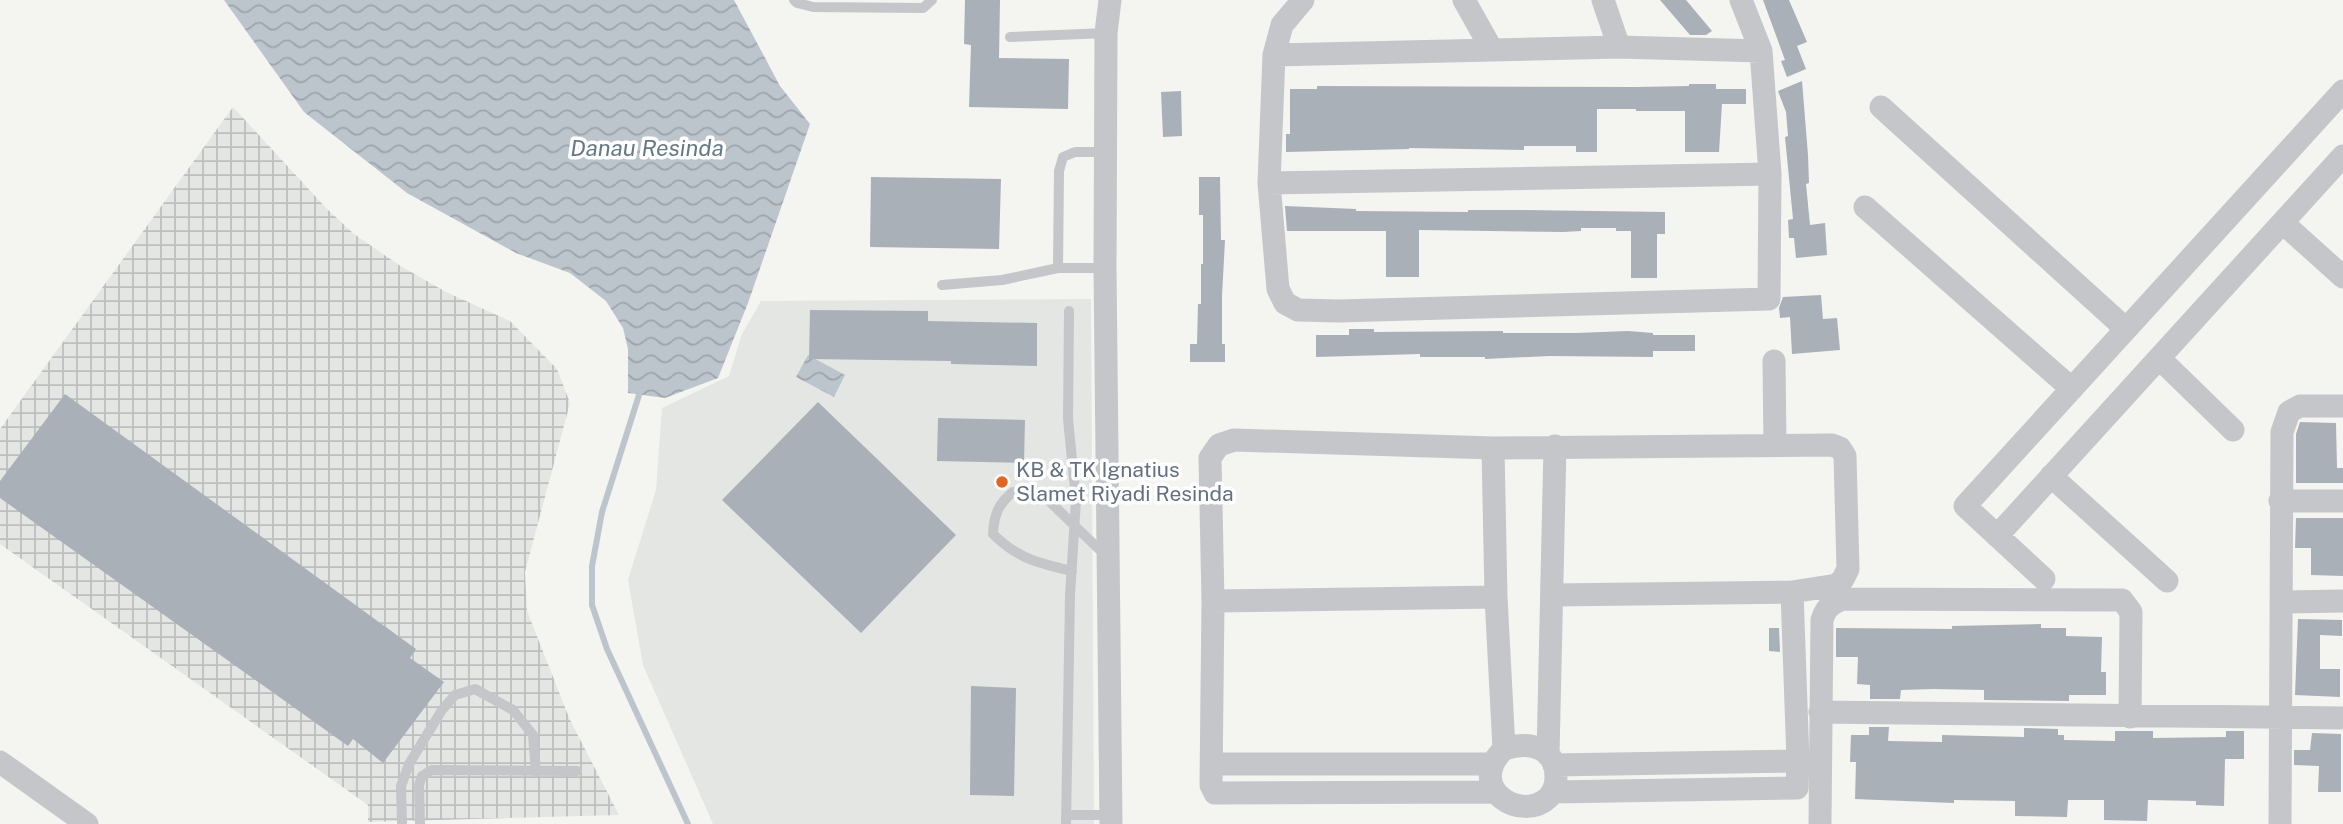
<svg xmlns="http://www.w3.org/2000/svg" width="2343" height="824" font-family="'Public Sans',sans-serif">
<defs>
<pattern id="industrial-grid" width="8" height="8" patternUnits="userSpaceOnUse" patternTransform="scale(1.75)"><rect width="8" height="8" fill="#e4e6e4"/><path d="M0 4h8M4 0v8" fill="none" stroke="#bcbfbe"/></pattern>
<pattern id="water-waves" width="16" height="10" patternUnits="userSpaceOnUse" patternTransform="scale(1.75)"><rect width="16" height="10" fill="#bdc5cc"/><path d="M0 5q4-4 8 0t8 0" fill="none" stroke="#9da4ab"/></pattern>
</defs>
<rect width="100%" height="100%" fill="#f4f4f0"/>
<!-- built -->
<path fill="#e4e6e4" d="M1091,299L1094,824H713L643,665L628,580L656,490L662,408L729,376L742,334L761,301Z"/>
<!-- industrial -->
<path fill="url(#industrial-grid)" d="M233,107L326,208L354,234L399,265L446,292L510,321L557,369L570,403L525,572L527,611L570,720L619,815L368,822V805L0,544V429Z"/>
<!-- water -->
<path fill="url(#water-waves)" d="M224,0H734L780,86L810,124L748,303L718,378L665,398L628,393V349L623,328L606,301L570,273L516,253L407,193L304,112Z
M808,355L845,375L834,397L796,377Z"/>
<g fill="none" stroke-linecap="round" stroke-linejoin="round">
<!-- stream -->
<path stroke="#bdc5cc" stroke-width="6" d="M639,395L602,512L592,566V605L607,649L688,824"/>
</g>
<!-- building -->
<path fill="#aab0b7" d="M965,0H1000L999,58L1069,59L1068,109L969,107L971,45L964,44Z
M1660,0H1686L1712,31L1706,35H1690Z
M1763,0H1789L1807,42L1797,46L1806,69L1787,77L1781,61L1785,60Z
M1802,81L1808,155L1809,183L1806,184L1810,225L1825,223L1827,255L1796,258L1794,238H1789L1788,220L1793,219L1785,137L1788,136L1786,112L1778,91Z
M1689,84H1716V89H1746V104H1722L1719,152H1685V111H1636V109H1597V152H1576V146H1524V150L1409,148V149L1286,152V134H1290V89H1317V86L1636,87L1689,86Z
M1181,91L1182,136L1163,137L1161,92Z
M871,177L1001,179L999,249L870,247Z
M1199,177H1220L1221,240H1225L1222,296V344H1225V362H1190V344H1197L1198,304H1201V264H1203V215H1199Z
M1285,206L1356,209V211L1468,212V210H1523L1665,212V234H1657V278H1631V231H1616V228H1581V231L1563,232L1419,230V277H1386V231H1287Z
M1821,295L1823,319L1837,318L1840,350L1792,354L1790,317L1780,318L1779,308L1783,297Z
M810,310L928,311V321L1037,323V366L951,364V361L809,359Z
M1349,329H1374V332L1503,331V333H1576L1628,331L1653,333V335H1695V351H1653V357L1550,356L1485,359V357H1420V354L1316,357V335H1349Z
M65,394L416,649L410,658L444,682L383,763L353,739L348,746L0,498V481Z
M818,402L956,535L861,633L722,500Z
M938,418L1025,420L1024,463L937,461Z
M2300,422L2336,423L2337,468H2343V483H2296V434Z
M2296,518H2343V576L2311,575V548H2295Z
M2298,619L2342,620V636L2320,635V669H2340V697L2295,695Z
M2041,624V628H2066V636L2102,637L2101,672H2106V695H2069V701L1984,700V690L1933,689L1901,690L1900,699H1870V685L1857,684L1858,657H1836V628L1952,629V626Z
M1769,628H1779L1780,652L1769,651Z
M971,686L1016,688L1014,796L970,795Z
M1869,727H1889L1888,741L1942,742V735L2024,737V728L2058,729V735H2064V740L2115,741V731H2153V738L2226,737V731H2244V759H2225L2224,806L2196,805V801L2148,800L2147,821L2104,820V800H2068L2067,817L2015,816V801L1954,800V803L1855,799L1856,762H1850L1851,735H1869Z
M2312,733L2341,734V792H2318L2319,766L2294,765V750H2310Z"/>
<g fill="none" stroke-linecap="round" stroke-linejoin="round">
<!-- service -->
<path stroke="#c4c6ca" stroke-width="10" d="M794,0L797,3L813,7L923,8L932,0
M1010,37L1106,33
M1105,268H1058L1059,171L1063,157L1075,152H1105
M942,285L1002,280L1058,268
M1072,571C1039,563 1018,559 993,534C994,515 998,504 1013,492L1047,499L1107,557
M1067,815H1111
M402,824L401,786L409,764L442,710L455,695L475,689L513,710L533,735L536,772
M420,824L419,785L422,776L432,770L577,771
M1066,824L1070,595L1076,500L1068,419L1069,311"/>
<!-- minor -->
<path stroke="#c4c6ca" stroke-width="23" d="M1110,0L1106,33L1105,268L1111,824
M1303,0L1282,25L1274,55L1269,183L1278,289L1285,303L1298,310L1339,311L1769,299L1770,174L1761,51L1741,0
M1464,0L1492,50L1619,47L1761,51
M1603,0L1619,47
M1274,55L1492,50
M1881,107L2126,329
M1269,183L1770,174
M1865,207L2072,389
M2283,223L2343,277
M2159,358L2233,430
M1774,361L1775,445
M1493,448L1496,597L1504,749C1464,788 1522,824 1549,797C1553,792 1556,785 1556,777C1556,746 1528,741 1504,749
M2051,476L2167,581
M2280,501H2343
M1997,536L2343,156
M2044,579L1965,506L2343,91
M1213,601L1496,597
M2281,602L2343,601
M1820,712L2343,718
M1548,755L1555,446
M0,762L87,824
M1212,764H1492
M1554,765L1798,761
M1493,792L1215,793L1211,785L1213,601L1210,458L1219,445L1234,440L1493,448L1832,445L1840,448L1845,456L1848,569L1843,579L1837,585L1792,592L1553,595
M1553,792L1797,788L1798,761L1792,592
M1820,824L1822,620C1826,607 1831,604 1843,599L2122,600L2131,612L2130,717
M2280,824L2282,432L2289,412L2300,406H2343"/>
</g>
<!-- markers -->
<circle fill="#e46520" stroke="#fff" stroke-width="2.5" cx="1002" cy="482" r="7"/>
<g text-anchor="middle" stroke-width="7" stroke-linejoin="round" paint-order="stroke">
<!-- poi labels -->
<g font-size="21" fill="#637082" stroke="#fff" text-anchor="start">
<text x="1016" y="477">KB &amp; TK Ignatius<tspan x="1016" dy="24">Slamet Riyadi Resinda</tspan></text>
</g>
<!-- water labels -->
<g font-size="23" font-style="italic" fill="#637986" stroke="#fff">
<text x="647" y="156">Danau Resinda</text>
</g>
</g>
</svg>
